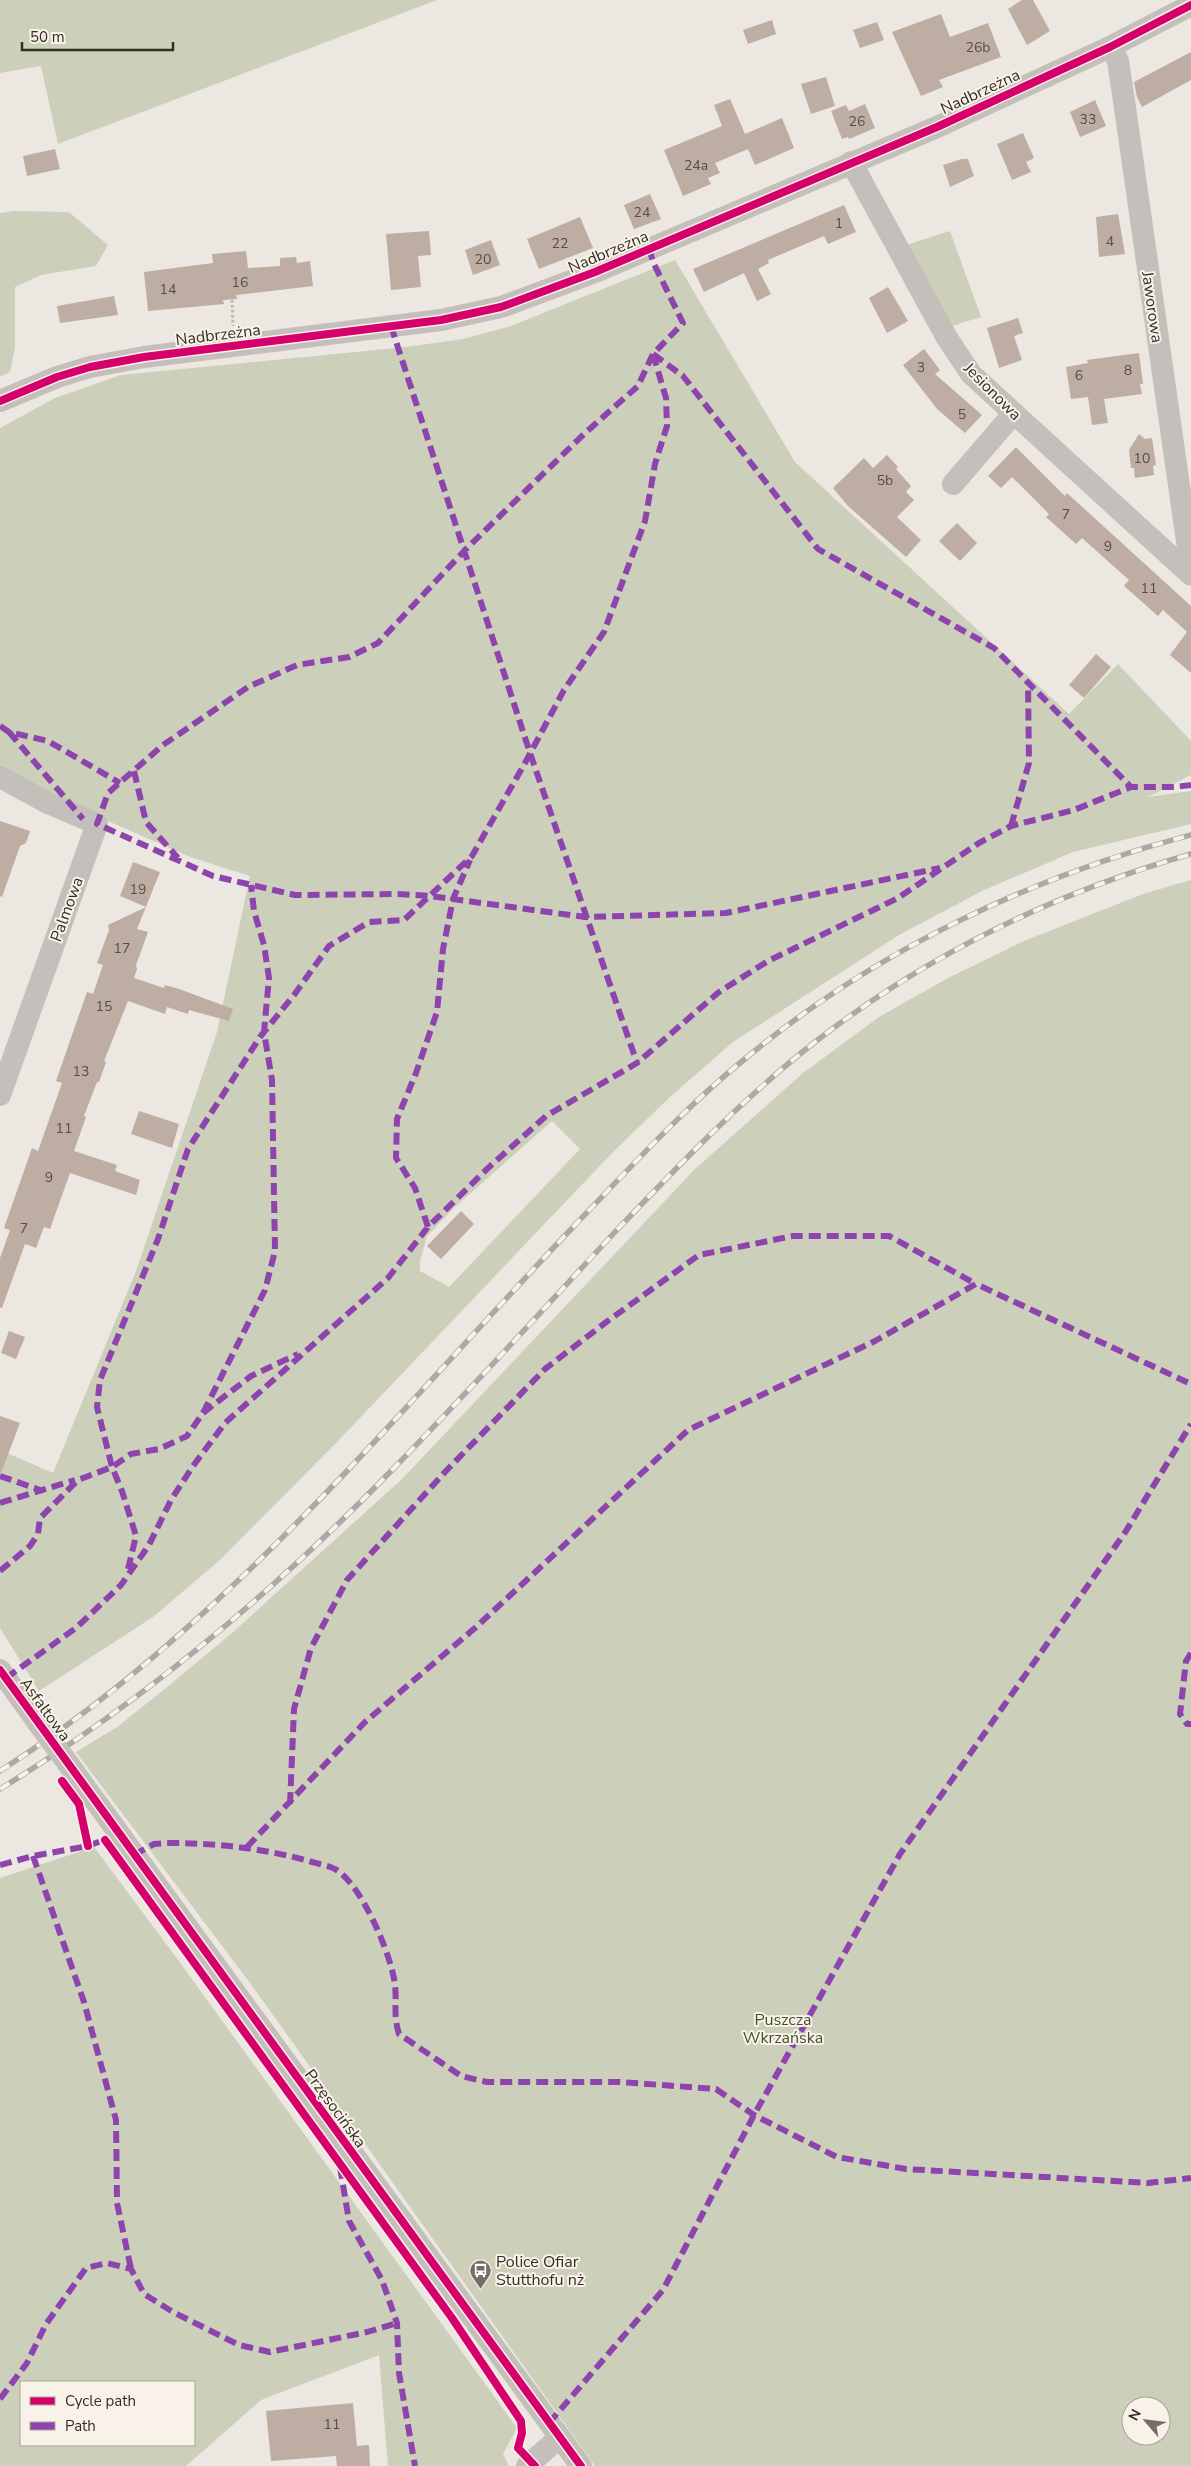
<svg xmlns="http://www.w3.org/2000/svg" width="1191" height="2466" font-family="'Nunito Sans',sans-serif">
<rect width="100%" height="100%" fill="#ece7e0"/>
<!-- green -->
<path fill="#ccd0bb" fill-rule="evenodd" d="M0,0H437L58,144L41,66L0,73Z
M14,211L69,212L108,245L96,266L41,275L15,287V348L10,372L0,377V213Z
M950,231L981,317L952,326L906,245Z
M675,260L795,462L1069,714L1118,664L1191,741V775L1148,797L1191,791V824L1073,852L982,891L899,935L733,1042L670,1097L612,1153L338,1441L221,1559L153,1617L39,1691L0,1628V1450L53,1473L136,1271L217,1032L250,876L190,857L110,822L0,767V428L55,398L121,375L406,347L463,339L511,326ZM552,1121L580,1149L449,1287L420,1271V1261L427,1236L455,1207Z
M1191,880V2466H595L253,1987L76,1752L117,1727L166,1688L232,1633L402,1479L695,1169L803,1073L879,1017L948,978L1024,941L1143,894ZM1131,2406H1161V2436H1131Z
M94,1847L184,1968L517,2428L503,2454L509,2466H388L379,2355L261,2400L186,2466H0V1878ZM21,2382H194V2445H21Z"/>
<!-- building -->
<path fill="#beada3" d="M1022,0H1033L1050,31L1027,45L1008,9Z
M941,14L950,37L988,23L1001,57L939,80L943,87L921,96L892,32Z
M772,20L776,34L748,44L743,30Z
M877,22L884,40L860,48L853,30Z
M1191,52V80L1142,107L1137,97L1134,82Z
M826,77L835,106L811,114L801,84Z
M730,99L745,134L782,118L794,148L755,165L748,149L715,163L720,173L708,178L711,184L683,196L664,150L722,126L714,105Z
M1095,100L1106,126L1080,137L1070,112Z
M865,104L875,128L849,139L848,137L842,139L831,111L846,105L849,111Z
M1023,133L1034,158L1026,162L1031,172L1012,180L997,144Z
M55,149L60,169L27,176L23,156Z
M962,159H968L974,176L950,187L943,165Z
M650,194L661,219L634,229L624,205Z
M844,205L856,232L828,244L824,236L768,260L769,263L758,269L771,294L757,301L744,273L704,292L693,269Z
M1118,214L1125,254L1099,257L1096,217Z
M580,217L593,248L539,269L527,239Z
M429,231L431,255L418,256L421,287L391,290L386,234Z
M491,240L500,265L473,275L465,250Z
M246,251L248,268L280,266V258L296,257L297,263L310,261L313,286L236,295L237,299L223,300L224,304L148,311L144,272L213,263L212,254Z
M888,287L908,321L887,333L869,298Z
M114,296L118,315L60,323L57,306Z
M1018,318L1023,333L1014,336L1022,360L999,368L987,328Z
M924,349L940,370L935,374L982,415L965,433L937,409L903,365Z
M1139,353L1143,384H1140L1142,394L1104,399L1108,423L1092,425L1088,397L1071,399L1066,367L1088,363L1087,360Z
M1139,434L1145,439L1152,438L1156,465L1153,466L1154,475L1135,478L1134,468H1131L1129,450Z
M1016,447L1065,496L1067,493L1191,606V673L1170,655L1187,632L1163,610L1158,616L1124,586L1129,580L1082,538L1076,544L1046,517L1049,514L1012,477L1001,488L988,476Z
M887,455L898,467L896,469L911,486L906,492L914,500L897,517L921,540L906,557L848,506L833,488L864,458L873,468Z
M957,523L977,543L960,561L939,541Z
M1096,654L1111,667L1084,698L1069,685Z
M0,821L30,831L26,843L20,846L2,897L0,896Z
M133,862L160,872L137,929L148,932L136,965L137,969L134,978L164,988L165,985L179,989L233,1009L229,1021L189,1010L188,1014L167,1007L165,1014L128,1001L104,1061L106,1062L99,1082H97L84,1116L86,1117L74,1151L117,1165L115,1171L140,1180L136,1195L70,1173L50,1229L44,1227L36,1248L25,1244L2,1308L0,1307V1258L10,1230L4,1228L32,1148L38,1151L62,1083L56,1081L87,992L93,994L103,965L97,963L109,930L108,925L146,907L120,896Z
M139,1111L179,1124L172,1148L131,1134Z
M461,1211L474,1224L441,1259L427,1246Z
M9,1331L25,1337L16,1359L1,1353Z
M0,1416L20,1423L1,1473L0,1472Z
M353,2403L357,2446L369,2445L370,2466H337L336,2456L271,2461L266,2411Z"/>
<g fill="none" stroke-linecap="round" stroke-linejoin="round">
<!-- path -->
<path stroke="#bdb8b2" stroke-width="3" stroke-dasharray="2.5 2.5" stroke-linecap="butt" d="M232,300L233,326"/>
<!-- minor -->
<path stroke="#c4bfba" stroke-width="22" d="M1110,47L1118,61L1124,101L1191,569
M851,162L947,338L971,374L1191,575
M0,401L57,377L90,367L144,357L441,320L501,307L595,272L937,127L1110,47L1191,5
M953,484L1014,413
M0,777L48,803L97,824L0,1095
M0,1670L39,1724
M69,1765L581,2466
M527,2466L560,2437"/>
<defs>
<path id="rail" d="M0,1771C225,1628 393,1416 575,1225C630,1168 684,1108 746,1058C875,951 1030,877 1191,835
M0,1789C144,1701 276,1590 393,1469C468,1392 541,1312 614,1233C678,1166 742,1099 815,1042C927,955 1055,893 1191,854"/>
</defs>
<!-- rail casing -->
<use href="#rail" stroke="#aca8a4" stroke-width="5.5"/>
<!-- rail -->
<use href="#rail" stroke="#f8f2e8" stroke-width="4" stroke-dasharray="11" stroke-linecap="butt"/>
<!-- minor-bridge -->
<path stroke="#c4bfba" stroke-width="22" d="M39,1724L69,1765"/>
<!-- quiet -->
<path stroke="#8e44ad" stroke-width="6" stroke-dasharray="12 6" stroke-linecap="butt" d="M649,248L653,262L683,323L653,354L638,386L584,434L465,550L378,643L349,657L297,665L248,687L163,745L108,793L97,824L213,876L295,895L398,894L430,896L585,917L726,913L940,868
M391,326L530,753L637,1063
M653,354L683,376L818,549L994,648L1131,787
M0,726L9,732L48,741L120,783
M9,732L83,819
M134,771L146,822L178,858
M1011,826L1029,763L1028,683
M428,1227L415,1188L396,1158L397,1119L416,1073L437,1012L443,949L453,899L470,860
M203,1413L265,1290L275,1251L272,1080L264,1032L269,978L264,945L254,911L251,885
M0,1476L43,1491
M0,1503L75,1480
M128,1569L136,1536L122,1491L112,1467L97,1407L100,1380L158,1239L188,1149L260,1037L294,995L329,946L369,922L404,920L472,856L525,763L564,690L604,632L645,521L655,464L667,426L666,398L653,354
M0,1571L30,1546L38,1534L40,1518L78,1480L112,1467L131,1454L159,1449L187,1436L203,1413L251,1376L298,1354
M1191,1653L1186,1661L1180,1714L1187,1724H1191
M6,1678L76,1628L121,1585L149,1545L171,1500L193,1466L225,1423L388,1278L428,1227L487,1169L546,1116L637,1063L719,992L768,961L898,898L979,843L1011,826L1074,810L1131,787H1175L1191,785
M290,1804L294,1709L311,1648L347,1580L445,1472L545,1369L605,1323L699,1255L793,1236H889L976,1284
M247,1847L365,1722L475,1628L688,1430L875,1341L976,1284L1191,1384
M134,1855L154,1844L166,1843C215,1843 262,1848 309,1861C317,1864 328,1865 335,1869C361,1883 392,1956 395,1985C397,2003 393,2015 399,2034L461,2076L487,2082H620L716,2089L754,2115L837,2157L906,2169L1148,2183L1191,2178
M33,1856L84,2002L116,2120L117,2203L131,2269
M0,1865L33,1856L88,1846L109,1838
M340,2167L349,2221L382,2280L397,2323L399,2373L415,2466
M0,2399L27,2363L46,2324L86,2268L107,2263L131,2269L144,2294L173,2312L239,2345L270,2352L367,2332L397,2323
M549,2423L663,2290L754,2115L900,1854L1126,1531L1191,1424"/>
<defs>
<path id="cycleway" d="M0,401L57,377L90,367L144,357L441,320L501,307L595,272L937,127L1110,47L1191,5
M0,1670L581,2466
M62,1781L79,1804L88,1846
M105,1840L452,2318L521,2421L522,2433L518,2448L535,2466"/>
</defs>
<!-- cycleway casing -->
<use href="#cycleway" stroke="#f8f2e8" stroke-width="11"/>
<!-- cycleway -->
<use href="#cycleway" stroke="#d6006c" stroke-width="8"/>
</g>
<!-- icons -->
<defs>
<symbol id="bus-pin" viewBox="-11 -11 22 30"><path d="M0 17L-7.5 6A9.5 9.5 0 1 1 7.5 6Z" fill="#756e68" stroke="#f8f2e8"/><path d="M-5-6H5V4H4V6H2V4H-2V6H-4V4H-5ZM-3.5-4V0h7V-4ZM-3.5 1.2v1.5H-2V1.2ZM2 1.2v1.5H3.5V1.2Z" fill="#fff"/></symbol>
</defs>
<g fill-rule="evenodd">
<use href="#bus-pin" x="468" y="2258" width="25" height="34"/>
</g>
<g text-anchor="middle" stroke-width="4" stroke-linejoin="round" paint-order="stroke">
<!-- number labels -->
<g font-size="14" fill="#574d47">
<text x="978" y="52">26b</text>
<text x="1088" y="124">33</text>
<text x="857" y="126">26</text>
<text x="696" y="170">24a</text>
<text x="642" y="217">24</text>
<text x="839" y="228">1</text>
<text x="1110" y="246">4</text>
<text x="560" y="248">22</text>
<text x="483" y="264">20</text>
<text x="240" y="287">16</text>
<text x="168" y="294">14</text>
<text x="921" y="372">3</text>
<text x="1128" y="375">8</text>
<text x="1079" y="380">6</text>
<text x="962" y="419">5</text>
<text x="1142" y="463">10</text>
<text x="885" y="485">5b</text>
<text x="1066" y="519">7</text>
<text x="1108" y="551">9</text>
<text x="1149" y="593">11</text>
<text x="138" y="894">19</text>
<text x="122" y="953">17</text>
<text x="104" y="1011">15</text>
<text x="81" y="1076">13</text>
<text x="64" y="1133">11</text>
<text x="49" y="1182">9</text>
<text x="24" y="1233">7</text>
<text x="332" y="2429">11</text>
</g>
<!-- street labels -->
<g font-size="16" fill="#352d28" stroke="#f8f2e8">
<text transform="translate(980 91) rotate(-25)" y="6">Nadbrzeżna</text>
<text transform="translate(608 251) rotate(-23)" y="6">Nadbrzeżna</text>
<text transform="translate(1153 307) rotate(82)" y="6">Jaworowa</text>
<text transform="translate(218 334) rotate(-7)" y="6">Nadbrzeżna</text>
<text transform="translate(993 391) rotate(45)" y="6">Jesionowa</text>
<text transform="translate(66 909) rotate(-70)" y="6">Palmowa</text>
<text transform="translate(46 1709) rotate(54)" y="6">Asfaltowa</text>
<text transform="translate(336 2108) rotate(54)" y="6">Przęsocińska</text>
</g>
<!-- park labels -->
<g font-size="16" fill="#43522e" stroke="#f8f2e8">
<text x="783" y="2025">Puszcza<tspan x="783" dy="18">Wkrzańska</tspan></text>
</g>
<!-- poi labels -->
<g font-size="16" fill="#352d28" stroke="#f8f2e8" text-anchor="start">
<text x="496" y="2267">Police Ofiar<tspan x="496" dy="18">Stutthofu nż</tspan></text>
</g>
</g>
<!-- legend -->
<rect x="20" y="2381" width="175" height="65" fill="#f8f2e8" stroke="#aaa39b"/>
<rect x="30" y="2397" width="25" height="8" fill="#d6006c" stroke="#aaa39b"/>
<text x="65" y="2406" font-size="15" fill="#352d28">Cycle path</text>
<rect x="30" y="2422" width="25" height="8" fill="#8e44ad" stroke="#aaa39b"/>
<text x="65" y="2431" font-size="15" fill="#352d28">Path</text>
<!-- north arrow -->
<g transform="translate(1146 2421) rotate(298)"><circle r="24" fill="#f8f2e8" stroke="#aaa39b"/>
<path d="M0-4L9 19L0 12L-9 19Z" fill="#756e68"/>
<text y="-8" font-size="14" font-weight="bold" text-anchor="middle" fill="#352d28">N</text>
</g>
<!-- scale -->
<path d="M22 42v8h151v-8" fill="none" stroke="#352d28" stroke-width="2.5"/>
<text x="30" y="42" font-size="15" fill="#352d28" stroke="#f8f2e8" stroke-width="4" paint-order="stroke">50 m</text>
</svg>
